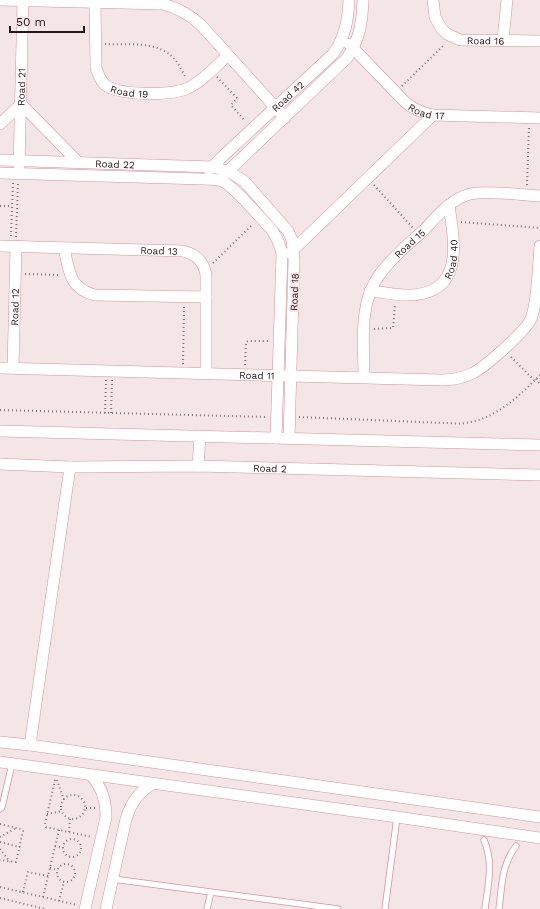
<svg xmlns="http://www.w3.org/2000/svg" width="540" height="909" font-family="'Work Sans',sans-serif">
<rect width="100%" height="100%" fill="#f4e5e7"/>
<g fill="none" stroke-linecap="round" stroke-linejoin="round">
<defs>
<path id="service" d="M0,809L2,807L12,764
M484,840C494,864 488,884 485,909
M113,879L338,909
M207,909L211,892
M385,909L397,817
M499,909C502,886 501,866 516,846"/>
<g id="minor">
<path d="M0,0L163,4C178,8 189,14 201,25L285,118"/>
<path id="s1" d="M433,0L435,17L441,28L447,34L460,40L540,41"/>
<path id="s2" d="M95,2L96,68C98,74 100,79 104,84C118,96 172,96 188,88C203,81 216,66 228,55"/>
<path d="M503,40L507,0"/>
<path id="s3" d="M349,44L406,103C415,110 422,113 433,115L540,118"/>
<path d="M0,124L21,104L78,162"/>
<path id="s4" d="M0,160L212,167L228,171L244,181L288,231L292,240L294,260L289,438"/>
<path id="s5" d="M19,166L23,1"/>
<path id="s6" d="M209,170L223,156L333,54C345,37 348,21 349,0"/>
<path d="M0,173L203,179C209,179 216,179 222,181C234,186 261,219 272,230C277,238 280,244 282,254L276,438"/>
<path d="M224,175L347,58C360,38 362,24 363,0"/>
<path id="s7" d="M0,246L183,251C196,254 204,262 206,275V373"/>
<path d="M64,248C69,270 69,289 95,295L206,297"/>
<path d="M290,253L433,115"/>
<path id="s8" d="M370,291C384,292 399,296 413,295C465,291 454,241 449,205"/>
<path id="s9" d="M0,368L441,380C452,380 463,378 473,373C486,366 525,332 531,319C538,301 538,266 540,246"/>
<path id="s10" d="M13,368L16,246"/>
<path id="s11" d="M364,377C364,343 358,303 380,274C392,257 410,243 425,229C438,215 451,199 470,194C487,190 522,195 540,196"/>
<path d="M0,431L540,445"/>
<path id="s12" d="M0,464L70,467L198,466L540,475"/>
<path d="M198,466L200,436"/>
<path d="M0,742L30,745L540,817"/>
<path d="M30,745L70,467"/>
<path d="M0,762L397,817L540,838"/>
<path d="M85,909L106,817C106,800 102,788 91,775"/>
<path d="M106,909L126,819C131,803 138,793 152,784"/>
</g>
</defs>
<!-- service casing -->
<use href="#service" stroke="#d8929c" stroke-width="7"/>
<!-- minor casing -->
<use href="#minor" stroke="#d8929c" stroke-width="12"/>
<!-- path -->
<path stroke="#877276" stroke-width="2" stroke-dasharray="1 3" stroke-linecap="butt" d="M105,44C129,45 160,40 176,61C180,66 183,73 186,78
M217,77L237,98L231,105L245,121
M402,86L445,44
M374,185L413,228
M527,185L529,127
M0,206H12
M461,222L540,228
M11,236L13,183
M16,237L18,183
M213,263L253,224
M25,274L61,275
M374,329L393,328L395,305
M511,357L534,380
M183,364L184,306
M245,365L246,342L248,341H269
M536,379L540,384
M0,410L267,417
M105,413L106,380
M111,413L112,380
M299,417L443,423C450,423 458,424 465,423C496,419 519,396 540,375
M55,780L45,824L46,827L92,837
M57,780L64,800
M61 807a12 12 0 1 1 24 0a12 12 0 1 1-24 0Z
M86,808H95
M47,814L62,811
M0,824L21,829L23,831L16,862L0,860
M69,832L70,819
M0,837L16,828
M63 848a9 9 0 1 1 18 0a9 9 0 1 1-18 0Z
M0,842L20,847
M55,846L63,848
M0,849L10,862
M57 873a9 9 0 1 1 18 0a9 9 0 1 1-18 0Z
M50,868L57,870
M0,887L77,905
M23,892L28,872L48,876
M43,897L59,830
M0,898L45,909
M59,901L64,882"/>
<!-- service -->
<use href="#service" stroke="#fff" stroke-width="5.5"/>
<!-- minor -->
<use href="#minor" stroke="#fff" stroke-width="11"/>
</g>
<g text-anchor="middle" stroke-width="4" stroke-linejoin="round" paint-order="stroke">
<!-- street labels -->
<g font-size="10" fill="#2c1217" stroke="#f4e5e7">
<text dy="4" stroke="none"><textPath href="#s1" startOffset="78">Road 16</textPath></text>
<text dy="4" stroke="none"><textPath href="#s5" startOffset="79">Road 21</textPath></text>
<text dy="4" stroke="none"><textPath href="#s2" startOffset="111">Road 19</textPath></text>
<text dy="4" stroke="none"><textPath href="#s6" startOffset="108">Road 42</textPath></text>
<text dy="4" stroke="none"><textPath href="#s3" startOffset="105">Road 17</textPath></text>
<text dy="4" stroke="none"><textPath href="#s4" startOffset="115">Road 22</textPath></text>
<text dy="4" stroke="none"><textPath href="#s11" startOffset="149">Road 15</textPath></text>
<text dy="4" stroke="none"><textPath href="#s7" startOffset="159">Road 13</textPath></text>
<text dy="4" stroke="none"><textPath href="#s8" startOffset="102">Road 40</textPath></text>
<text transform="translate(294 292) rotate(-88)" y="4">Road 18</text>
<text dy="4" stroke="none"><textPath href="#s10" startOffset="61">Road 12</textPath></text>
<text dy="4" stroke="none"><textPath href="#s9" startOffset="257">Road 11</textPath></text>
<text dy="4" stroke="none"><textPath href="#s12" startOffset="270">Road 2</textPath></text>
</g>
</g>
<!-- scale -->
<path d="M10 26v6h74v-6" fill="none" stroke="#2c1217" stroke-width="2"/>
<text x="16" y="26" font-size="12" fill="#2c1217" stroke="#f4e5e7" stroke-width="3" paint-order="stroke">50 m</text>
</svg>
